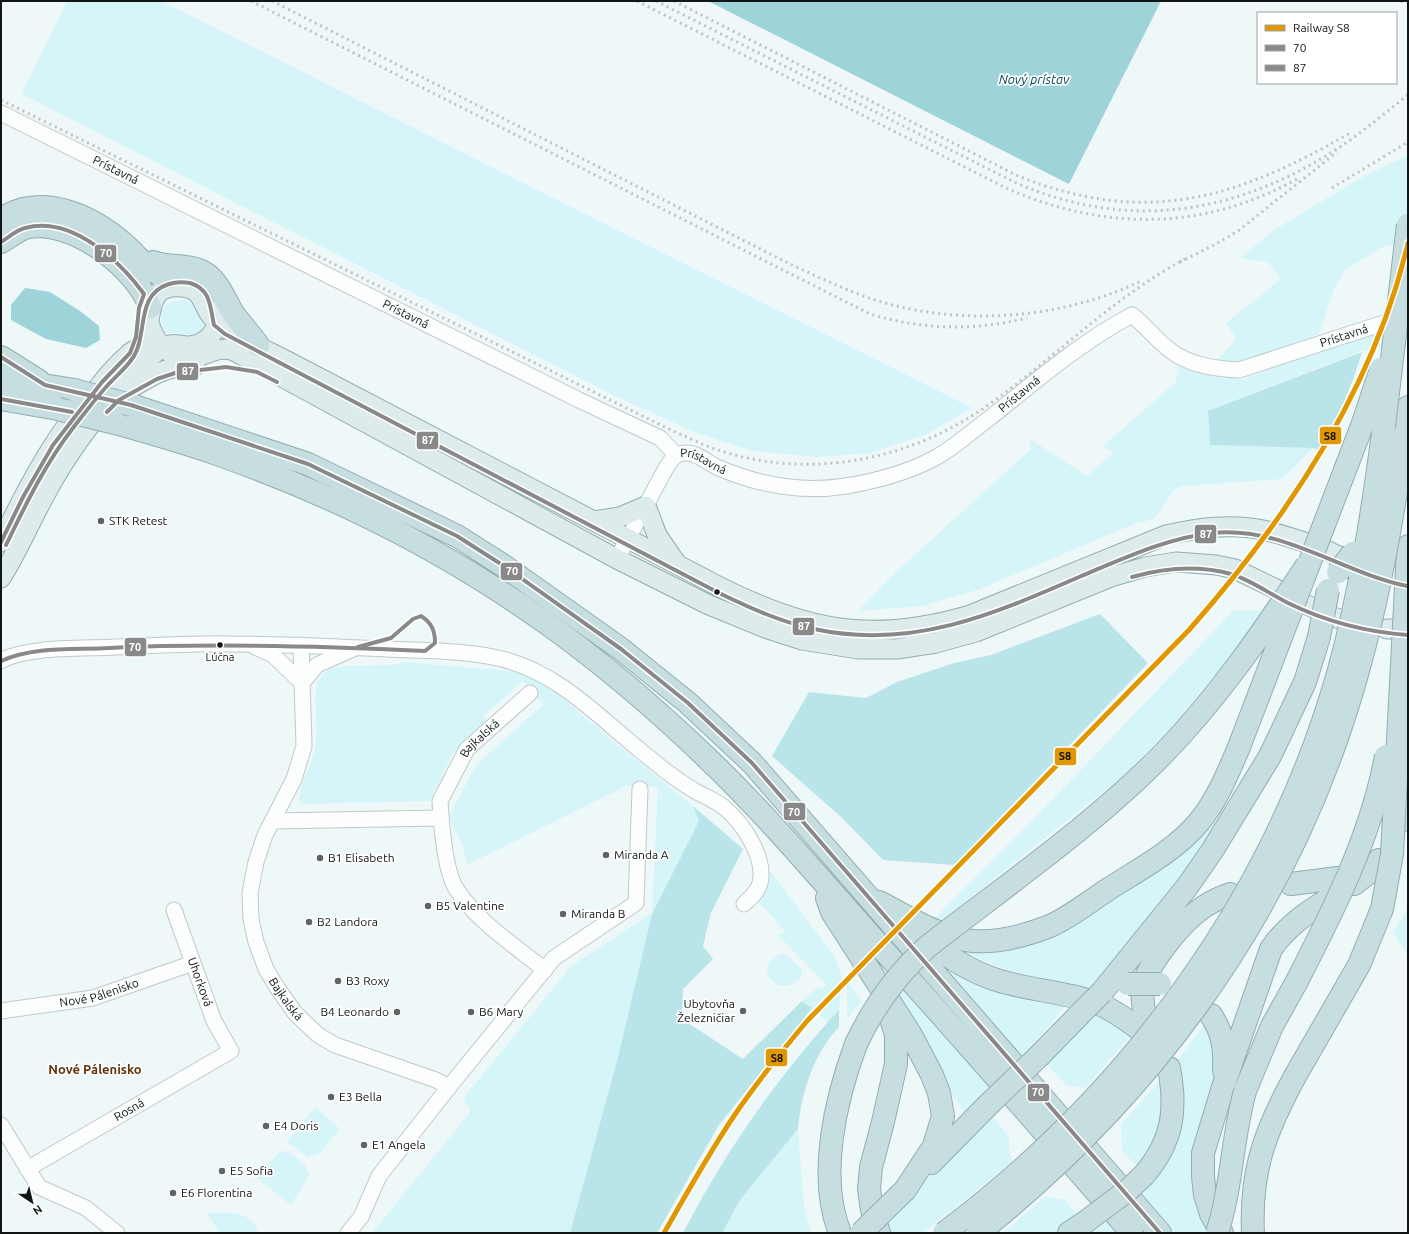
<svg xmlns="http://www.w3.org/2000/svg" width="1409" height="1234" font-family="Ubuntu,sans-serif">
<rect width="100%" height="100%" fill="#eef8f9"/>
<!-- green -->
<path fill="#d5f5f8" d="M67,1H161L972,408L927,434L870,453L817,457L753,451L697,433L615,396L22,94Z
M1408,155V245H1386L1346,269L1334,288L1319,334L1241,363L1216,361L1237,339L1226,323L1281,279L1268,262L1241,258L1274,230L1364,176Z
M185,299L195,306L205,328C184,342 185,331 165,333C157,310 160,303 185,299Z
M1408,321V343L1361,351L1208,411L1210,445L1313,448L1282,479L1183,486L1174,490L1154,519L1134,524L980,589L922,606L858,611L896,572L1030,450V439L1087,476L1113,453L1103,446L1175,383L1179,367L1215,377L1244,379L1359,335Z
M1264,610L1229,658L1173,725L1122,777L941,921L933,920L1030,823L1233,611Z
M402,662L533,673L615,743L693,806L699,821L652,914L618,1057L570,1233H372L471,1111L463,1099L571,966L652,913L658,787L626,786L467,865L463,846L448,817L477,764L543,705L523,681L483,716L488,723L453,753L430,801L300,804C296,785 312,768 315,749C319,729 314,708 316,688C317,680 323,672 330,669C340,664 381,666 394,665Z
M1215,819L1220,822L1175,885L1131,940L1088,991L1012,972L963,952C1003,954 1026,948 1062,931Z
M770,871L833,954L842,977L839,1010L828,1022L802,1001L818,987L821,990L826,985L778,935L785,931L758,901Z
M1408,908V953L1407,954L1393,933Z
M781,954H786L802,969L801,977C779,1002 749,967 781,954Z
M941,961L979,984L1021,999L1065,1007L1019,1060L935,966Z
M847,981L861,999V1002L847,1019Z
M903,988L994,1085L965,1114L895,1002L898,993Z
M1100,1012L1134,1032L1085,1088L1066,1085L1044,1061L1081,1026Z
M1207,1021L1218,1067L1213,1092L1214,1233H1170L1139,1197L1164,1169L1177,1135L1176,1062Z
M1164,1076L1163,1125L1139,1169L1122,1151L1121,1124Z
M315,1107L340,1129L320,1153L308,1157L287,1142Z
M992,1116L1009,1137V1149L1012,1162L923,1233H887L882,1222Z
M798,1129L804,1207L811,1233H722L740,1200Z
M288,1151L306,1166L309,1175L291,1205L257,1178L279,1152Z
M1046,1196L1065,1200L1079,1217L1055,1233H1003Z
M208,1213C227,1213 253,1210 258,1233H220L207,1214Z
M1110,1220L1121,1233H1092Z"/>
<!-- forest -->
<path fill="#b9e5ea" d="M1362,352C1352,387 1337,418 1321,451L1313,448L1210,445L1208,411Z
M1100,614L1148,663L955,865L883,860L841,817L772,756L809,692L866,698L897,682L954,663L991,655Z
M693,806L743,849L711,913L703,946L713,959L683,989L682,1019L743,1059L802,1001L812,1008L719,1125L657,1233H570L618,1057L652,914L699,821Z
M839,1010V1027C814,1053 801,1093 798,1129L740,1200L722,1233H683C725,1152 777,1077 839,1010Z"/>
<!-- water -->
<path fill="#9fd3da" d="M708,1H1161L1069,184Z
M25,288L50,292L80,311L99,326L100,340L86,348L46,339L11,320V305Z"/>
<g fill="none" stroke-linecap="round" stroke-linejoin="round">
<defs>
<g id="minor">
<path id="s1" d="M1,113L579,400L660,438L676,455"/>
<path id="s2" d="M617,559L666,468C671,460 676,452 687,453C698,453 709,464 719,468C759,485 803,493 846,486C876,481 907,473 935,458C955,447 972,431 991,417C1036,381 1081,342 1132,315C1146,326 1157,341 1171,351C1189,365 1216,369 1239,370L1405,316"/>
<path id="s3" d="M301,645L304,746L294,779L265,835L256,862L250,893L251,919L256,942L266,969L276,986L295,1013L318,1035L335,1045L436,1080L449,1087L554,958L636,903L640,789"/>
<path d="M255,647L273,655L302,683"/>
<path d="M1,661C27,646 84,649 115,647C154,646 192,643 231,644C283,644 335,647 387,649C424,651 465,650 502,659C564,675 603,722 652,760C665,771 680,782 695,791C706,797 717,801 726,809C744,825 766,858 760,883C758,892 750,898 744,904"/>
<path d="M302,683L317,665L353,649"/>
<path id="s4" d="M441,818L440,801L467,749L530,693"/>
<path d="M273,821L441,818C443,838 446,870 455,887C475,920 515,946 545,970"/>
<path id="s5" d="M1,1011L93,998L193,963"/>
<path d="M1,1125L39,1187L86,1208L117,1233"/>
<path id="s6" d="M27,1169L231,1051L214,1021L174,910"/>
<path d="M348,1233L361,1217L379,1176L449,1087"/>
</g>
<path id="major" d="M149,322C154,343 172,362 196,357C211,353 219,346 234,351L617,559L709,605L768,629L802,640L858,649H897L936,643L976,632L1111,577L1145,567L1176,562L1216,565L1235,569L1278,590
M131,388C158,373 163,367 195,366
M594,521L620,517L646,506L657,535L676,563
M1,542C17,509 33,477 53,446C66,424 84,404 101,384C109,373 120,362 130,353C134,350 139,348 142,344C155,325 141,283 182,287C204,289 201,304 212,317C228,334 271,352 293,364L722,588C811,632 874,643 970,615L1166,535C1198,528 1231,523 1263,530C1277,533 1291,538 1304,542
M1326,550L1351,562
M1,578C18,551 30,522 45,495C68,452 97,413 131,378C141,367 152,352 166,346C174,342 180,346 187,346C207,346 220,329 219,310
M1305,604L1316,609
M1333,617L1340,619
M1387,629H1393"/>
<path id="highway" d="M1,219C42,192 92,216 124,244C141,258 147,274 170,277
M1,242C8,238 17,231 25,228C69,216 136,267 150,307
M153,262C168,268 184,264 199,270C218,278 223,297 233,313C241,324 250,334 258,345
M1,357L39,381
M1,378L74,390
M1,399L58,409
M131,405L308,464L457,536L504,566L621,649L688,703L752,763L1160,1233
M1408,407L1405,434L1408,489
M115,423C147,432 179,441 211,452C327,492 442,549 542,620C600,661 655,708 706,757C767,815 821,880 877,943C963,1039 1048,1136 1132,1233
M1407,569L1408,546
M1401,821L1408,803
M1291,884L1338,878
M1354,884L1368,873L1379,860
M827,898L832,912L911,1035L932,1075L939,1093L943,1116L934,1146L905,1190
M879,902C908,917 940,938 973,941C999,943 1027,935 1050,926C1070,917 1089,902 1107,890C1138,870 1175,851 1199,822C1217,800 1228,773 1239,747
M916,933C941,952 969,972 1000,981C1033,991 1069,992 1101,1005C1115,1011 1127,1020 1139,1029
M1102,992L1187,887L1212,851L1270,756L1305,682L1319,637
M1211,1015C1223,1033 1225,1049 1224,1071
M1146,1021C1144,1010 1141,999 1143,987C1147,964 1180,925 1198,911C1208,903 1219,898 1230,894
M1040,1055L1079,1015
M1245,1091L1272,1026L1296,983
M931,1163L985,1108
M1144,1175C1173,1141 1177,1110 1169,1068
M840,1233C817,1177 836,1098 856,1044
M879,1233L872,1210L869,1189L871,1167L883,1122L896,1064V1035L889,1012
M1069,1233L1084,1223
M1222,1233L1211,1214L1205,1195L1203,1176V1153L1224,1084L1271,949C1286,927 1306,913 1329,899
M1253,1233C1250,1171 1265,1132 1294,1078"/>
</defs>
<!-- minor casing -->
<use href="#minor" stroke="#c1c8c9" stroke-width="17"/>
<!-- major casing -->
<use href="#major" stroke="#92adb0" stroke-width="21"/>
<!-- highway casing -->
<use href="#highway" stroke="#92adb0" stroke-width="24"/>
<!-- minor -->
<use href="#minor" stroke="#fcfefe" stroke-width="15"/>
<!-- major -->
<use href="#major" stroke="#ddebec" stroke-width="19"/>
<!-- highway -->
<use href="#highway" stroke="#c7dee0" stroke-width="22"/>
<!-- rail -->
<path stroke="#bfc2c3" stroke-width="3" stroke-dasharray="2 4" stroke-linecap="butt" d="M251,1L870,314C923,330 973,331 1027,318
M272,1L788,263C816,276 843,289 872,299C957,327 1060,320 1141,281
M637,1L1010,190C1108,231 1204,231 1299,178
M656,1L1014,182C1134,235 1248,212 1353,138C1372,124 1390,109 1408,95
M674,1L1018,176C1146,227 1236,199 1350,133
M1401,1L1408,3
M1,100L673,431C687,437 701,444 715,449C804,480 904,462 981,410C1051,362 1110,299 1185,259
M1332,188L1408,142
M1180,262L1214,245L1238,231L1337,152"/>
<defs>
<path id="highway-bridge" d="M74,390L131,405
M58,409L115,423
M1338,572L1353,553
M1319,637L1328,590
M1239,747L1363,423L1381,369
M1296,983C1333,911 1371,837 1386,756
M1128,984H1160
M1079,1015L1102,992
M856,1044C874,1006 896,975 927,947C1005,886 1095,824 1164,753C1219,696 1264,631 1307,565
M1294,1078L1359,965L1382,909L1392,854L1407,569
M985,1108L1040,1055
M1084,1223L1128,1190L1144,1175
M861,1233L905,1190
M944,1233C1131,1093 1275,897 1339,670C1361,590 1373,508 1384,426C1392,359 1400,292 1408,225
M978,1233C1143,1102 1269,935 1338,735C1372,637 1390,536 1405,434
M1217,1233C1232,1187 1232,1138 1245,1091"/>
</defs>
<!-- highway-bridge casing -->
<use href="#highway-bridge" stroke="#92adb0" stroke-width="24" stroke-linecap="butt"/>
<!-- highway-bridge -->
<use href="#highway-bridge" stroke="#c7dee0" stroke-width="22"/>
<defs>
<path id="bus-1" d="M1,242C8,238 16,230 25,228C71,215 119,260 144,294L139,308L136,337L130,353L102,382L53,445L23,497L1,542
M1,357L45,385L131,405L308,464L457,536L504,566L621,649L688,703L752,763L1160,1233
M1,399L72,412
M1,661C35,646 73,650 109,648C215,643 319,646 425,651L435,643C435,631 432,623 421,616L413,619L391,638L358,647"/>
<path id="bus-2" d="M107,412L119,400L157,379L175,373L226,367L257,372L277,382
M6,545C26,504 45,464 73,428C84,414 95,399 107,386C115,377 125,369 132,359C149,336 134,295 169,284C175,282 183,282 190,283C211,289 210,307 214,325L225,334L719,593C750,608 781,622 814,629C911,650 992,615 1079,577C1122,559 1166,538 1213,533C1283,526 1340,572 1407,586
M1132,577C1164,568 1198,565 1231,574C1249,579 1270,594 1288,603C1327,622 1365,632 1408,635"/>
</defs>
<!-- bus-1 casing -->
<use href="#bus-1" stroke="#fff" stroke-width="7"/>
<!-- bus-2 casing -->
<use href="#bus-2" stroke="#fff" stroke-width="7"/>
<!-- bus-1 -->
<use href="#bus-1" stroke="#898989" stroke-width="4"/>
<!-- bus-2 -->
<use href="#bus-2" stroke="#898989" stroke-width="4"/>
<defs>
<path id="rail-1" d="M664,1233C687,1193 710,1151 736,1113C758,1081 782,1051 807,1021L1189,630C1287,519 1374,389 1408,243"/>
</defs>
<!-- rail-1 casing -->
<use href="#rail-1" stroke="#fff" stroke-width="8"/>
<!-- rail-1 -->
<use href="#rail-1" stroke="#e09802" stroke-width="5"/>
</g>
<!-- markers -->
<g fill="#5e6465" stroke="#fff" stroke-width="1.5">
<circle cx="101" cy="521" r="4"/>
<circle cx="606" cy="855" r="4"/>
<circle cx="320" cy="858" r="4"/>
<circle cx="428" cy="906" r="4"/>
<circle cx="563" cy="914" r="4"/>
<circle cx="309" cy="922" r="4"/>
<circle cx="338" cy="981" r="4"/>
<circle cx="743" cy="1011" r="4"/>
<circle cx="397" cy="1012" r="4"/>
<circle cx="471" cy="1012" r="4"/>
<circle cx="331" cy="1097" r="4"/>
<circle cx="266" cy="1126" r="4"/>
<circle cx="364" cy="1145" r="4"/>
<circle cx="222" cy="1171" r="4"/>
<circle cx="173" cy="1193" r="4"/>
</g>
<g fill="#101516" stroke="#fff" stroke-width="1.5">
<circle cx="717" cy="592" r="3.5"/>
<circle cx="220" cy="645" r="3.5"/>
</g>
<g text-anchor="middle" stroke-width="3.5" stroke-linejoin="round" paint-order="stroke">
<!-- bus labels -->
<g font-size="11" fill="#101516" stroke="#fff">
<text x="220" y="661">Lúčna</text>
</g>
<!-- street labels -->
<g font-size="12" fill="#101516" stroke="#fff">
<text dy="4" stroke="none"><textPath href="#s1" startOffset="128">Prístavná</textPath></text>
<text dy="4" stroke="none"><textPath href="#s1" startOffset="452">Prístavná</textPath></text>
<text dy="4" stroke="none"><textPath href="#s2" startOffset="869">Prístavná</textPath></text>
<text dy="4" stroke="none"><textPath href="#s2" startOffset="496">Prístavná</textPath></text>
<text dy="4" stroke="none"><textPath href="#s2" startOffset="149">Prístavná</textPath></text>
<text dy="4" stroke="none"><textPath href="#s4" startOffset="92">Bajkalská</textPath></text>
<text transform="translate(200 982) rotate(70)" y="4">Uhorková</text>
<text dy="4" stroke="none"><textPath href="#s5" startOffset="100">Nové Pálenisko</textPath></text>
<text dy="4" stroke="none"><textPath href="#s3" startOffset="373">Bajkalská</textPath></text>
<text dy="4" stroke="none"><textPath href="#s6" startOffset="118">Rosná</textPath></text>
</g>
<!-- poi labels -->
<g font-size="12" fill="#101516" stroke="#fff" text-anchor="start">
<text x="109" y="525">STK Retest</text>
<text x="614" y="859">Miranda A</text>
<text x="328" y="862">B1 Elisabeth</text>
<text x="436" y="910">B5 Valentine</text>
<text x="571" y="918">Miranda B</text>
<text x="317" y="926">B2 Landora</text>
<text x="346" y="985">B3 Roxy</text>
<text x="735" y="1008" text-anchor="end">Ubytovňa<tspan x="735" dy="14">Železničiar</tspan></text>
<text x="389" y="1016" text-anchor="end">B4 Leonardo</text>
<text x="479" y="1016">B6 Mary</text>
<text x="339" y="1101">E3 Bella</text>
<text x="274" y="1130">E4 Doris</text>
<text x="372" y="1149">E1 Angela</text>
<text x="230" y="1175">E5 Sofia</text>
<text x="181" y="1197">E6 Florentina</text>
</g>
<!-- water labels -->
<g font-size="13" font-style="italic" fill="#05484f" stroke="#fff">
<text x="1034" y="84">Nový prístav</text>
</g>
<!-- neighbourhood labels -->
<g font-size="13" font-weight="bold" fill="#60340f" stroke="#fff">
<text x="95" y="1074">Nové Pálenisko</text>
</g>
</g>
<g stroke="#fff" stroke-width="1.5">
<rect x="94" y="244" width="23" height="19" rx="4" fill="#898989"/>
<rect x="176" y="362" width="23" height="19" rx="4" fill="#898989"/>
<rect x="1319" y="426" width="23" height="19" rx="4" fill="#e09802"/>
<rect x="416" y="431" width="23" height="19" rx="4" fill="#898989"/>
<rect x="1194" y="524" width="23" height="20" rx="4" fill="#898989"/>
<rect x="500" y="562" width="23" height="19" rx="4" fill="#898989"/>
<rect x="792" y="617" width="23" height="19" rx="4" fill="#898989"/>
<rect x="124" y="637" width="23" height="20" rx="4" fill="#898989"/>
<rect x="1054" y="747" width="23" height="19" rx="4" fill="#e09802"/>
<rect x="783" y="802" width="23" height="19" rx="4" fill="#898989"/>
<rect x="765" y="1048" width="23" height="19" rx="4" fill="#e09802"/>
<rect x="1027" y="1083" width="23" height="19" rx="4" fill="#898989"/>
</g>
<g font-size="11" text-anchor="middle" font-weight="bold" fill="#fff">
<text x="106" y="257">70</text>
<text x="188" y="375">87</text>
<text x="428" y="444">87</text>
<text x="1206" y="538">87</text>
<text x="512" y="575">70</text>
<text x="804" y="630">87</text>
<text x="135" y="651">70</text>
<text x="794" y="816">70</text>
<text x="1038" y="1096">70</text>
</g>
<g font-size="11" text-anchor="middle" font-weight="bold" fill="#111">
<text x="1330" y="440">S8</text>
<text x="1065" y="760">S8</text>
<text x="777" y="1062">S8</text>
</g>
<!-- border -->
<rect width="1409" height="1234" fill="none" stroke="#101516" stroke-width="4"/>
<!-- legend -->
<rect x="1257" y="12" width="140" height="72" fill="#ffffff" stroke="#9fa1a2"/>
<rect x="1265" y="25" width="20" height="6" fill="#e09802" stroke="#9fa1a2"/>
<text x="1293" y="32" font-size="12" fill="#101516">Railway S8</text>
<rect x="1265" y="45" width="20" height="6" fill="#898989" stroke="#9fa1a2"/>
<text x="1293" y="52" font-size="12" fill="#101516">70</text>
<rect x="1265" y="65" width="20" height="6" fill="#898989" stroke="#9fa1a2"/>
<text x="1293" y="72" font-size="12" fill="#101516">87</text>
<!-- north arrow -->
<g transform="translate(32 1202) rotate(145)" stroke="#ffffff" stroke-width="3" paint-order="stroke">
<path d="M0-3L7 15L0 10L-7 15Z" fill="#101516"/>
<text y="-6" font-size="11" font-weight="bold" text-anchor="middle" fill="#101516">N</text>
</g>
</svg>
